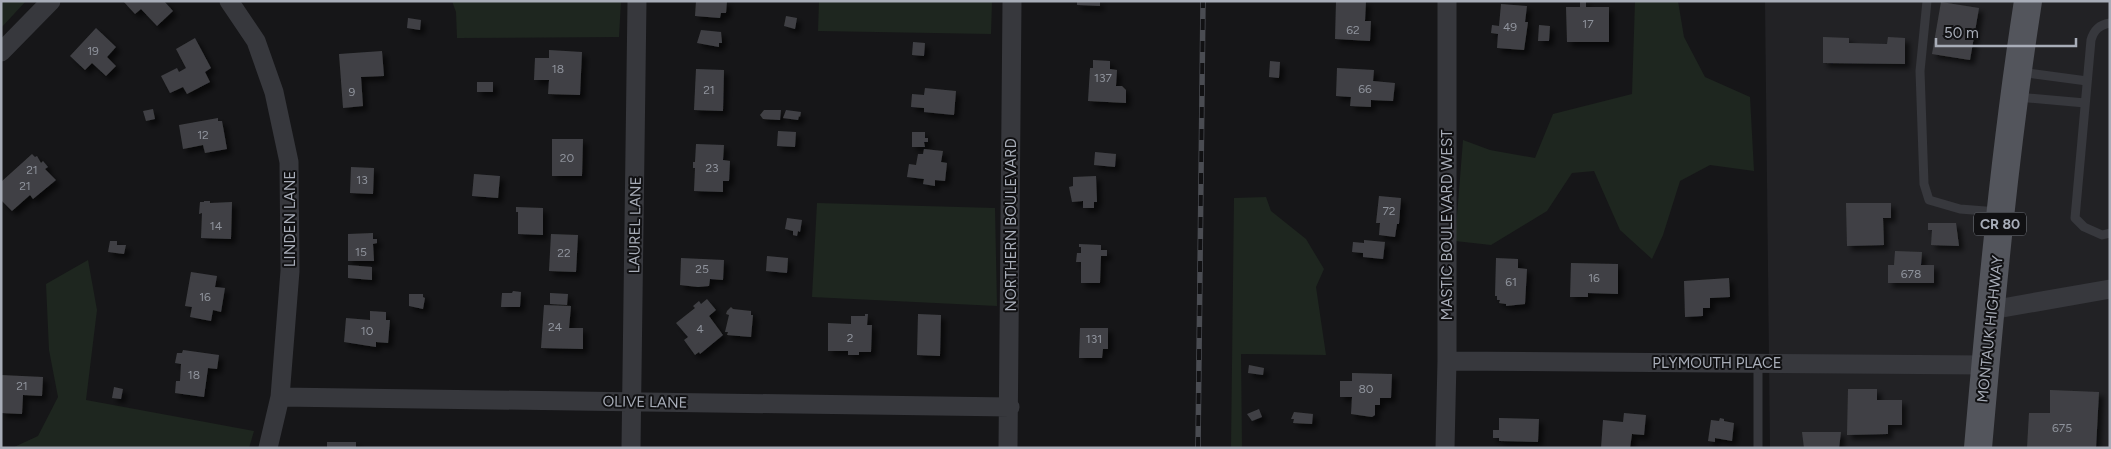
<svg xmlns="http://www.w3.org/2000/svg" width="2111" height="449" font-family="Figtree,sans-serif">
<defs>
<filter id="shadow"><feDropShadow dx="4.5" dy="4.5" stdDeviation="2.5" flood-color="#0009"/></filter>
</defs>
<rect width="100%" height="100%" fill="#161618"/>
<!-- built -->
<path fill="#222225" d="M1765,1H2110V448H1770Z"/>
<!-- green -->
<path fill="#1e261f" d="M1,1H26L1,28Z
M452,1H621L619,37L457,38L456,12Z
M819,1H992L991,34L818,31Z
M1635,1H1678L1684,37L1705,77L1750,97L1754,171L1710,165L1680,181L1663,235L1652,259L1620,230L1594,171L1572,173L1547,211L1491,245L1455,241L1463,140L1490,150L1535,158L1553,114L1632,94Z
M1266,197L1271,211L1306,239L1324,269L1316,287L1326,355L1241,354L1242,448H1231L1234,198Z
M817,203L995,208L997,306L812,297Z
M88,260L97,310L86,400L254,431L249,448H12L38,436L58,397L49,350L46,284Z"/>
<!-- building -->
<path fill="#404145" filter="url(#shadow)" d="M123,1H164L173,11L157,26L141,9L135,14Z
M696,1H727L726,13H721L720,18L695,16Z
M1077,1H1100V6L1077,5Z
M1336,1H1366L1365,21H1371L1370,41L1335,39Z
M1580,1H1586V7H1609V42H1567L1566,7H1580Z
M1941,2L1979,8L1970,60L1932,54Z
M1501,4L1527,6L1525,22H1528L1524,50L1497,48L1498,34L1491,33L1492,25L1499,26Z
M786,16L797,18L795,29L784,26Z
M408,18L421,20L420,30L407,28Z
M1539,25L1550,26L1549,41H1538Z
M96,28L116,47L107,57L116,66L106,76L92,63L85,70L70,56Z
M701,30L721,32L722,43H719V47L697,43Z
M1823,37L1849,38V43L1887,44L1888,37L1905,38V64L1823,63Z
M195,38L211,68L205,72L210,82L187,94L183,87L170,93L161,76L177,68L179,72L186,68L176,49Z
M913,42L925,43L924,56L912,55Z
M549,50L582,52L580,95L548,94L549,80H534L535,58H549Z
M382,51L384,76L361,77L363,106L343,108L339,54Z
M1093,60L1110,61V69L1117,70L1116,86H1122L1126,90V103L1088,101L1090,68H1093Z
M1270,61L1280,62L1279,78L1269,77Z
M1337,68L1374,70L1373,81L1395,83L1393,101L1371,100V107L1350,106L1351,97L1336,96Z
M696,69L724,70L723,111L694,110Z
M477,82H493V92H477Z
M925,88L956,91L954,115L924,112V108L911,107L912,94L924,95Z
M153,109L155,119L146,121L143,111Z
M764,110H781L780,120L763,119L760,115Z
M786,110L801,112L800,117L799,116L798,120L783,118Z
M218,118V121H222L227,149L205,153L203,145L183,149L179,125Z
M778,131L796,132L795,147L777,146Z
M912,132H925V138H928V142H924L925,147H912Z
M552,139H583L582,176H552Z
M696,144L724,145L723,160L730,161L729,181H723V192L694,191L695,168H693V162H695Z
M924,149L943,151L941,162L947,163L945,181L935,180V186L923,184L924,179L907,177L909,164L916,165L918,154H923Z
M1095,152L1116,154L1115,167L1094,165Z
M32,154L35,157L37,156L41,163L43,161L48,167L45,169L56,180L33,199L30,195L12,211L1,200V182Z
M351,167L374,168L373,194L350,193Z
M474,174L500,176L498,198L472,196Z
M1096,176L1097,202H1094V208H1083V201L1072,202L1069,187L1073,186V177Z
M1379,196L1401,198L1399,224H1397L1395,237L1379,235L1380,223H1376Z
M204,201H210V203L232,202L231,239L201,238L202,213L199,214L200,202H204Z
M1846,203H1891V218H1883L1884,245L1847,246Z
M516,207L543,208V235L518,234V212H516Z
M787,218L802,220L800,232L798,231L797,236L793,235V231L785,229Z
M1928,223H1956L1959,246L1931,245L1932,230H1928Z
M373,233V239H377V243L373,244L374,261H348V234Z
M551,234L578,235L576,272L549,271Z
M1364,240L1385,242L1383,259L1363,257V253L1352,252L1353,242L1364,243Z
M110,241H117V245H126L124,254L108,252Z
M1079,244L1101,245V250H1107V256H1101L1100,283H1081V262H1076L1077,253H1081V247H1079Z
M1895,251L1922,252L1921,265H1934V283H1888V265H1894Z
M767,256L788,258L787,273L766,271Z
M681,258L724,260L723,280L710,279L709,286L698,287L680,285Z
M1496,258L1518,259V268L1527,269L1525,304L1506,306V304L1499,303L1500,300H1497V296H1495Z
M1571,263L1618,264V294L1588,293V297H1570Z
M348,265L372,267V280L348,278Z
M191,272L217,276L215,287L225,288L221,312L213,310L211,321L190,317L192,307L185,306Z
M1729,278L1730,297L1710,298V308H1703V316L1685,317L1684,281Z
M513,291L521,292L520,307H501L502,293H512Z
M550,293L568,294L567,305L550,304Z
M409,294H423V297L425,298L423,309L409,306Z
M707,299L716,310L709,316L723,335L700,354L699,352L695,355L684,340L688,337L676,323L695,308L693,306L699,301L701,304Z
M544,305L571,306L569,328H583V349L541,348Z
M731,307L733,309L751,311V315H753L751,337L727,335L728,332H725L729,315L726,314L727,311Z
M370,311L386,312V320H390L388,343L376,342V347L344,342L346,318L370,320Z
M865,314H868L867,325H872L871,352H859V355H848V351H828V323L851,324V316H865Z
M918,314L941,315L940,356L917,355Z
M1080,328H1108V349H1103L1102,358H1079Z
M183,350L219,355L217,369L208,368L204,397L175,393L176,381H180L181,364L175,363L177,353H182Z
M1249,365L1264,368L1263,375L1248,373Z
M1352,373L1392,374L1391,398H1380V405H1375V415L1372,417L1351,414L1352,397H1340V381H1352Z
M1,375L43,377L42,396L23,395L22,414L1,413Z
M114,387L123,389L121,399L112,398Z
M1848,389H1877V400H1902V425H1888V434L1847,435Z
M2050,390L2099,392L2096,448H2027L2029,413H2050Z
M1259,409L1262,417L1252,421L1247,414Z
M1294,412L1313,414L1312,424L1293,423L1294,419H1291Z
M1624,413L1646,415L1644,435L1632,434L1630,448H1601L1603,420L1623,422Z
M1499,418L1539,419L1538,442L1499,441V438H1493V430H1499Z
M1720,418L1724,419V421L1734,423L1732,441L1715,438V442L1708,441L1711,420L1719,421Z
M1802,432H1841L1839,448H1804Z
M327,442H356V448H327Z"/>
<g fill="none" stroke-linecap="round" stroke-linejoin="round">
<!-- service -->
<path stroke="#37383d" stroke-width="9" d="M1927,1L1920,71L1924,184L1929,200L1960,209L1998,212
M2110,23C2099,25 2094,30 2091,40L2075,218L2084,227L2102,235L2110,233
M2020,72L2087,81
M2017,97L2085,103
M1758,448V363"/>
<!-- minor -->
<path stroke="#37383d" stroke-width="19" d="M229,1L256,41L274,92L289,162L290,271L280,397L268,448
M1,52L51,1
M1991,310L2110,289
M1447,361L1986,365
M280,397L1010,407
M631,448L637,1
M1008,448L1012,1
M1445,448L1447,361V1"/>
<!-- primary -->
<path stroke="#53555c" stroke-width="28" d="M1978,448C1991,299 2005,149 2028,1"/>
<defs>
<path id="rail" d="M1198,448L1203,1"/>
</defs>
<!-- rail casing -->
<use href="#rail" stroke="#4a4c52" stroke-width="5.5"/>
<!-- rail -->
<use href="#rail" stroke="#111113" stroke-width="4" stroke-dasharray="11" stroke-linecap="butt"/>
</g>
<g text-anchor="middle" stroke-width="4" stroke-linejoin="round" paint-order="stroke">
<!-- number labels -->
<g font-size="12" fill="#8e929b">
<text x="1588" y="28">17</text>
<text x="1510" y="31">49</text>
<text x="1353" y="34">62</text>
<text x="93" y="55">19</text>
<text x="558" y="73">18</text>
<text x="1103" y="82">137</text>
<text x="1365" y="93">66</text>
<text x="709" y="94">21</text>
<text x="352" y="96">9</text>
<text x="203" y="139">12</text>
<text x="567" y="162">20</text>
<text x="712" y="172">23</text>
<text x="32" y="174">21</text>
<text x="362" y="184">13</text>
<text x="25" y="190">21</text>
<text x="1389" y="215">72</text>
<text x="216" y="230">14</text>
<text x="361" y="256">15</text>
<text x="564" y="257">22</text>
<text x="702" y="273">25</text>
<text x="1911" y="278">678</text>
<text x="1594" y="282">16</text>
<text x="1511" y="286">61</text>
<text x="205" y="301">16</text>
<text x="555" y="331">24</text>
<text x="700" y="333">4</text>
<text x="367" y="335">10</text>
<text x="850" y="342">2</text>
<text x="1094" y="343">131</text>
<text x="194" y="379">18</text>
<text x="22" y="390">21</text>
<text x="1366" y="393">80</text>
<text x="2062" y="432">675</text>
</g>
<!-- shield labels -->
<rect fill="#111113" stroke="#7b7e86" stroke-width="1" x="1974" y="212.5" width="52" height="23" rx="4"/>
<g font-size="14" font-weight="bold" fill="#a8adb8">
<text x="2000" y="229">CR 80</text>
</g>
<!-- street labels -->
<g font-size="15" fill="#a8adb8" stroke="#111113">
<text transform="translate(290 219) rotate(-90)" y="5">LINDEN LANE</text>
<text transform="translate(635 225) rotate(-89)" y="5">LAUREL LANE</text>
<text transform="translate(1011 225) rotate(-90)" y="5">NORTHERN BOULEVARD</text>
<text transform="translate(1447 225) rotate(-90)" y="5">MASTIC BOULEVARD WEST</text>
<text transform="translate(1990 329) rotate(-84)" y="5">MONTAUK HIGHWAY</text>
<text x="1717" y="368">PLYMOUTH PLACE</text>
<text transform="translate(645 402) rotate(1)" y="5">OLIVE LANE</text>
</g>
</g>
<!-- border -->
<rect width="2111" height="449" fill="none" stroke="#a8adb8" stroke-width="5"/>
<!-- scale -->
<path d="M1936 38v8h140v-8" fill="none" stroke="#a8adb8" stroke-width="2.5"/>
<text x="1944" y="38" font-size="15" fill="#a8adb8" stroke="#111113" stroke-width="4" paint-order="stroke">50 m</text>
</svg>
